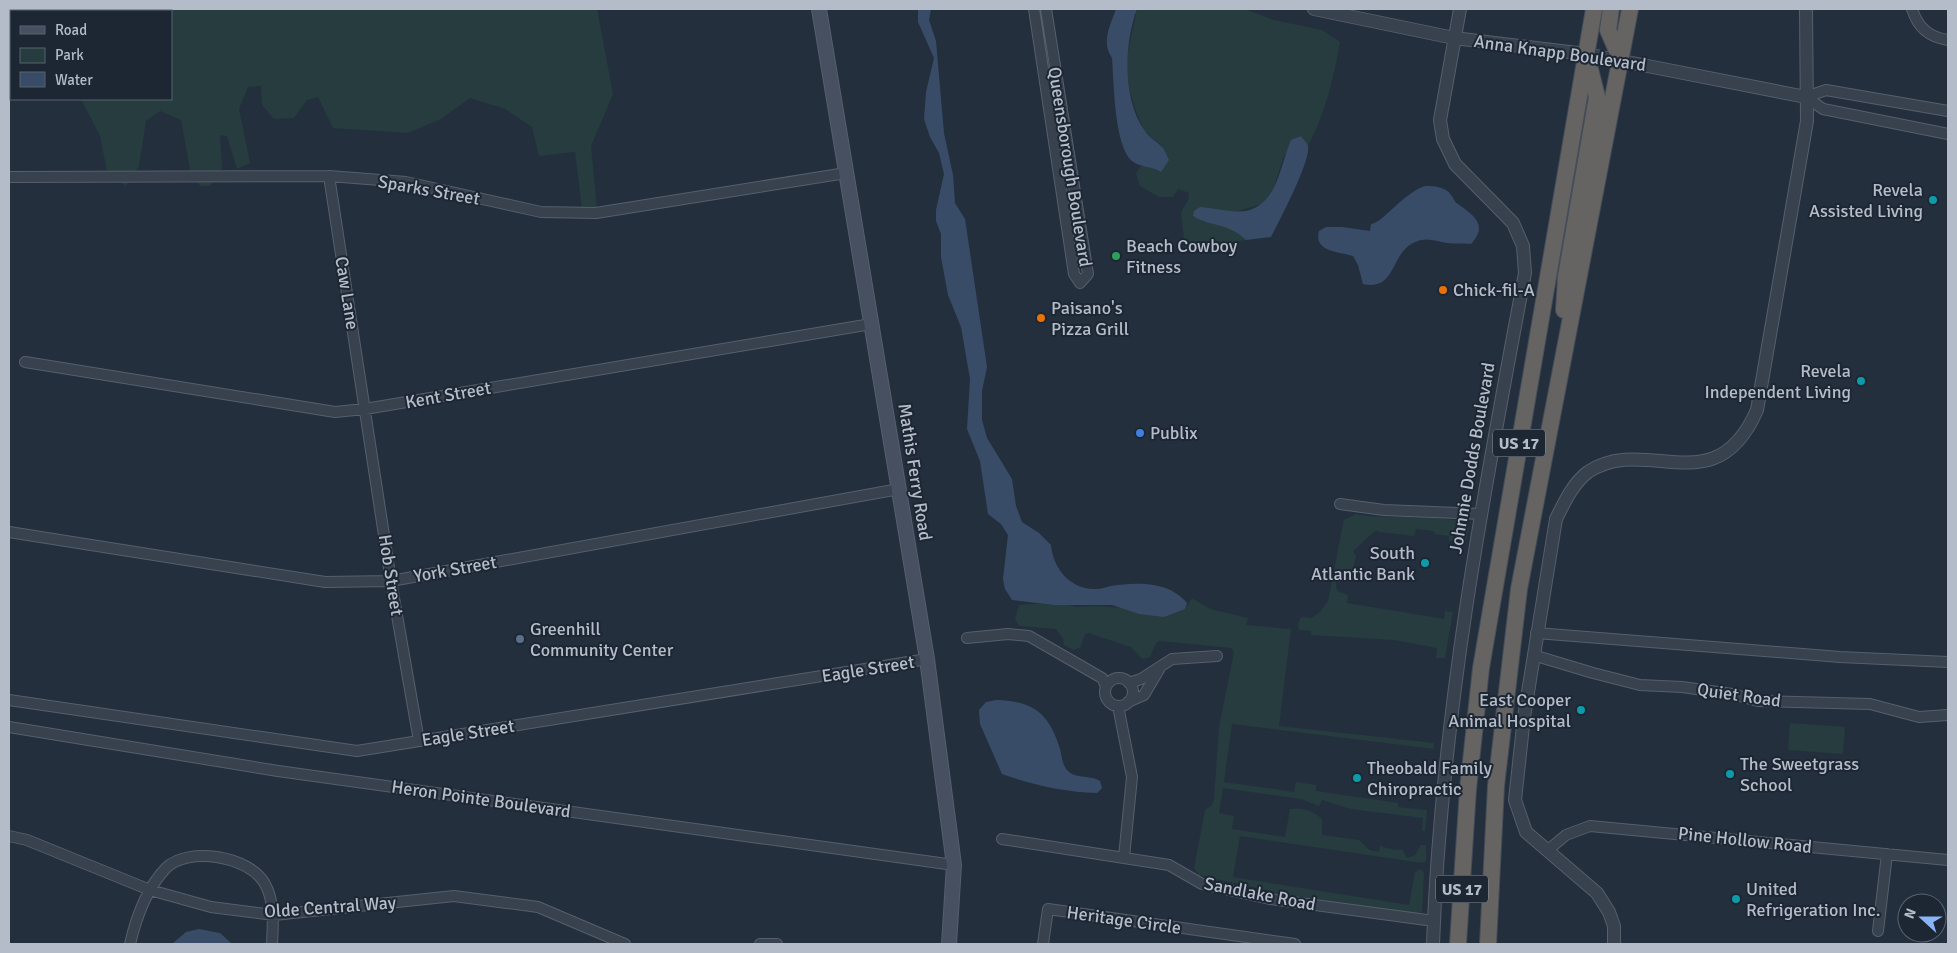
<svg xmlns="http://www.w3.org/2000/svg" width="1957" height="953" font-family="Signika,sans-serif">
<rect width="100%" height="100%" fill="#242f3e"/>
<!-- green -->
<path fill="#263c3f" d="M9,9H597L613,94L591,146L597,208L582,209L575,152L539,156L532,127L505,109L470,98L441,119L408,133L333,128L318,97L307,100L294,118L274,119L262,105L261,86L248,87L239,109L250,163L237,169L227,136L220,135L222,168L210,186H200L190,170L181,120L160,111L146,121L139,166L126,186L107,171L100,136L81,99H171V11H11V91L9,92Z
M1137,9H1245L1274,20L1322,30L1340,42C1334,77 1325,114 1308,146L1301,136L1284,156L1271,195L1262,204L1201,222C1219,223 1233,228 1246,240L1185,249L1181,212L1188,200L1189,193L1178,189L1173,197H1159L1140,186L1136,173L1141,166L1157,169L1162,146L1145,132L1136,112L1129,88L1126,69L1128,52Z
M1356,514C1379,521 1459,511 1469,528L1465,545L1453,544L1454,541H1449V536L1435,534L1434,531L1416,529L1414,536L1379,532L1376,530L1353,551L1356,556L1350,582H1336V588L1339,592L1348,595L1347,603L1444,619L1445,611L1453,612L1445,658H1436L1437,648L1394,640L1311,635V631L1299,630L1298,624L1301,617L1312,618L1320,612L1328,601L1343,524L1344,520Z
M1192,598L1210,609L1248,618L1246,625L1291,629L1279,726L1434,743V749L1232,724L1224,782L1294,792L1296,782L1316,785V791L1398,803V807L1427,810L1425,831H1422L1423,818L1351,809L1322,800L1319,806L1301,799L1223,788L1219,813L1234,816L1232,829L1285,837L1290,809C1301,807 1313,811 1322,819V835L1359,840C1367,846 1368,853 1379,851L1380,846L1394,850L1402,849L1407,858L1415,855L1421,845H1426V861L1422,863L1240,836L1233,877L1409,905L1415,872L1420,869L1424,872L1422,912L1415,914L1283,894L1199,875L1194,868L1205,810L1212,805L1214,799L1219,727L1234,652L1231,648L1160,641L1156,643L1150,657L1142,659L1131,647L1089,633L1085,634L1080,648L1073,650L1064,645L1063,638L1056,629L1019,626L1015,619L1019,605L1059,602L1076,607L1098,606L1174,612L1185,609Z
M1790,723L1845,727L1843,754L1788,750Z"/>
<!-- water -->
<path fill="#394c67" d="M918,9H931L929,20L936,41L944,133L953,175L955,203L965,219L987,367L982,391V420L987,438L1012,479L1016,506L1022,522L1039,533L1051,545C1053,568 1070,590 1096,589C1101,589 1106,587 1111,586C1137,582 1169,581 1187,603L1185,609L1164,617L1139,614L1112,605H1055L1012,600L1005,589L1003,579L1008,535L1001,524L988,514L980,461L967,429L970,379L961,327L948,295L941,257V234L936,221V210L944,174L939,153L930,137L924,119L926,92L934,58L918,22Z
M1116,9H1137C1124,43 1122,100 1145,131C1149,138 1157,141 1162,147C1165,150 1167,156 1169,160L1161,172C1152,166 1141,168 1132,161C1114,146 1114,82 1112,58C1101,42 1110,26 1116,9Z
M1301,136C1303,139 1307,143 1308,146C1311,161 1279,221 1271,237L1246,240C1225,221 1212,228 1193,216L1194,211L1200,207C1214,208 1233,213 1246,211C1278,204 1280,165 1291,140Z
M1426,186C1435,186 1446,187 1451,195C1454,198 1454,202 1458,204C1473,215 1489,225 1471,244C1463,243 1455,244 1447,243C1435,241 1426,236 1413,243C1390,255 1396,291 1363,284L1358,265L1353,256C1340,252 1313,252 1319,231L1326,227H1342L1370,231L1371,224C1382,224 1406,190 1426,186Z
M996,700C1033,701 1049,713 1060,749C1062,757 1062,765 1068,771C1076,779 1091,775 1100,781L1102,788L1097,793C1065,792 1033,785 1002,774L980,724L979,710L986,702Z
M199,929L220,933L232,944H172L186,932Z"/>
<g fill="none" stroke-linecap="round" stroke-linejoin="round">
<defs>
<path id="minor" d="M1034,9L1074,274L1080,283L1088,274L1046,9
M1912,9C1918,28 1929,37 1948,40
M1806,97L1823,109L1948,134
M1806,97L1826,90L1948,111
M329,176L391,581L419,741
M9,177L329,176L406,182L541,212L596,213L846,173
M25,362L335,412L365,409L871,324
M1340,504L1384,510L1482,514
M9,532L325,582L391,581L899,489
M1536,633L1840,657L1948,662
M967,638L1008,634L1029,636L1102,678L1106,686
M1533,655L1593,673L1640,685L1682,687L1732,694L1758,701L1870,704L1919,717L1948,715
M1105 692a14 14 0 1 1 28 0a14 14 0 1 1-28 0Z
M1129,683L1141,679L1172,659L1217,656
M9,700L357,751L927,659
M1128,702L1144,695L1160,668
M1118,706L1132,777L1124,857
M9,727L278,771L954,865
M9,836L27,840L150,890L211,907L274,915L454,896L538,907L625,944
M1002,839L1169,865L1202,884L1270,899L1434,921
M1548,850L1566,835L1590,826L1948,860
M1878,931L1887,854
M130,944C136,918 147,888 166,868C188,846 250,856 265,884C275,902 273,925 272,944
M760,944H777
M1043,944L1048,909L1295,944"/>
<path id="tertiary" d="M1314,9L1454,38L1586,54L1806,97
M1433,944C1441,718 1483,495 1525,273L1523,246L1513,223L1455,164L1443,139L1440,120L1460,9
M1614,944V926L1609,912L1597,893L1526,832L1515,800L1524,717L1556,519C1564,503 1573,483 1588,472C1647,433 1715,506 1757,410L1807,121L1806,9"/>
<path id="secondary" d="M819,9L927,659L954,865L949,944"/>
<path id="trunk" d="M1611,9L1608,30L1621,60
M1564,310L1566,277L1597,97L1588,61
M1458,944L1468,789L1481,668L1594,9
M1488,944L1496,786L1519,589L1630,9"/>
</defs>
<!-- minor casing -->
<use href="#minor" stroke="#565f6c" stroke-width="12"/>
<!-- tertiary casing -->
<use href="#tertiary" stroke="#565f6c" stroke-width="14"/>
<!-- secondary casing -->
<use href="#secondary" stroke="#565f6c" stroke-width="16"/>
<!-- trunk casing -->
<use href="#trunk" stroke="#434c59" stroke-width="18"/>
<!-- minor -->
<use href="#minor" stroke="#38414e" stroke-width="10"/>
<!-- tertiary -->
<use href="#tertiary" stroke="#38414e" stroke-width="12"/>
<!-- secondary -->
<use href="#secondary" stroke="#465061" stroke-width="14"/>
<!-- trunk -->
<use href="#trunk" stroke="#656462" stroke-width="16"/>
</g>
<!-- markers -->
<g fill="#0f9aa8" stroke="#1d2633" stroke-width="2">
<circle cx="1933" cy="200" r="5"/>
<circle cx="1861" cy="381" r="5"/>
<circle cx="1425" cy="563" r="5"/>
<circle cx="1581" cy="710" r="5"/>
<circle cx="1730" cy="774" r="5"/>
<circle cx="1357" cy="778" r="5"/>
<circle cx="1736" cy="899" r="5"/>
</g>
<circle fill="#2e9e5b" stroke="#1d2633" stroke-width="2" cx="1116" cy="256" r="5"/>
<g fill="#e8710a" stroke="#1d2633" stroke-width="2">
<circle cx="1443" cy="290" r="5"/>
<circle cx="1041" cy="318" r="5"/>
</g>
<circle fill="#3f7fe0" stroke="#1d2633" stroke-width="2" cx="1140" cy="433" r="5"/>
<circle fill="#5c6f8a" stroke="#1d2633" stroke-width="2" cx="520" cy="639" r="5"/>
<g text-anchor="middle" stroke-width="4" stroke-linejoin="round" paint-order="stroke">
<!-- shield labels -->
<g fill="#1d2633" stroke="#878f9c" stroke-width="1">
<rect x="1493" y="429.5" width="52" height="27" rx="4"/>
<rect x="1436" y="875.5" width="52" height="27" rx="4"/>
</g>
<g font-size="16" font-weight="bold" fill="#b4bcc9">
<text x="1519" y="449">US 17</text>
<text x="1462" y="895">US 17</text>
</g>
<!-- street labels -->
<g font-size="18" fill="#b4bcc9" stroke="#1d2633">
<text transform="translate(1560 53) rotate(8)" y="6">Anna Knapp Boulevard</text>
<text transform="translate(1070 167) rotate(81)" y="6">Queensborough Boulevard</text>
<text transform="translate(429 190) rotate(10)" y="6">Sparks Street</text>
<text transform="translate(347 293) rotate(81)" y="6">Caw Lane</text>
<text transform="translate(448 395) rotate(-10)" y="6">Kent Street</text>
<text transform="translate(1472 458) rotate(-80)" y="6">Johnnie Dodds Boulevard</text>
<text transform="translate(915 472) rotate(81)" y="6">Mathis Ferry Road</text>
<text transform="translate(455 569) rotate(-10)" y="6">York Street</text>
<text transform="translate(391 575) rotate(81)" y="6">Hob Street</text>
<text transform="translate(868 669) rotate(-9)" y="6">Eagle Street</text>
<text transform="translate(1739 695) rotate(8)" y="6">Quiet Road</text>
<text transform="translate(468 733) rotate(-9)" y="6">Eagle Street</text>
<text transform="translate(481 799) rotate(8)" y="6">Heron Pointe Boulevard</text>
<text transform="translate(1745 840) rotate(6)" y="6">Pine Hollow Road</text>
<text transform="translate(1260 894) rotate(11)" y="6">Sandlake Road</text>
<text transform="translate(330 907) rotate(-4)" y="6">Olde Central Way</text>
<text transform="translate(1124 920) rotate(8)" y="6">Heritage Circle</text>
</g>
<!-- poi labels -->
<g font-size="18" fill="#b4bcc9" stroke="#1d2633" text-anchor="start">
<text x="1923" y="196" text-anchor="end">Revela<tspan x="1923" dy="21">Assisted Living</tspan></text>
<text x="1126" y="252">Beach Cowboy<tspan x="1126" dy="21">Fitness</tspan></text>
<text x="1453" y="296">Chick-fil-A</text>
<text x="1051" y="314">Paisano's<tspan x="1051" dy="21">Pizza Grill</tspan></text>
<text x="1851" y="377" text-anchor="end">Revela<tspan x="1851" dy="21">Independent Living</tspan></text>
<text x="1150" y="439">Publix</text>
<text x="1415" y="559" text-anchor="end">South<tspan x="1415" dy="21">Atlantic Bank</tspan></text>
<text x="530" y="635">Greenhill<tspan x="530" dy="21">Community Center</tspan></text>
<text x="1571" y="706" text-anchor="end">East Cooper<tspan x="1571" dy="21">Animal Hospital</tspan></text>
<text x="1740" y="770">The Sweetgrass<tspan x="1740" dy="21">School</tspan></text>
<text x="1367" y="774">Theobald Family<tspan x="1367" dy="21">Chiropractic</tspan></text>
<text x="1746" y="895">United<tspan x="1746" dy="21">Refrigeration Inc.</tspan></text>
</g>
</g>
<!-- border -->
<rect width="1957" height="953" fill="none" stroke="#b4bcc9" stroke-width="20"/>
<!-- legend -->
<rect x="10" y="10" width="162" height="90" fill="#1d2633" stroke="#59626f"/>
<rect x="20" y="26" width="25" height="8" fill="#465061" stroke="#59626f"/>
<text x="55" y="35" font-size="15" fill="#b4bcc9">Road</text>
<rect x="20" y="48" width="25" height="15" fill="#263c3f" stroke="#59626f"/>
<text x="55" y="60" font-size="15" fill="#b4bcc9">Park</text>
<rect x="20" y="72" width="25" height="15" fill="#394c67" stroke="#59626f"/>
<text x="55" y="85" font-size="15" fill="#b4bcc9">Water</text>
<!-- north arrow -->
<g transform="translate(1922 918) rotate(291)"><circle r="24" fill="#1d2633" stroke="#59626f"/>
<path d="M0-4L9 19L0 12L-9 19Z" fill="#8ab4f8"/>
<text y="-8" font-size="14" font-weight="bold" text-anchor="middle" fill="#b4bcc9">N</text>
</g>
</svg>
